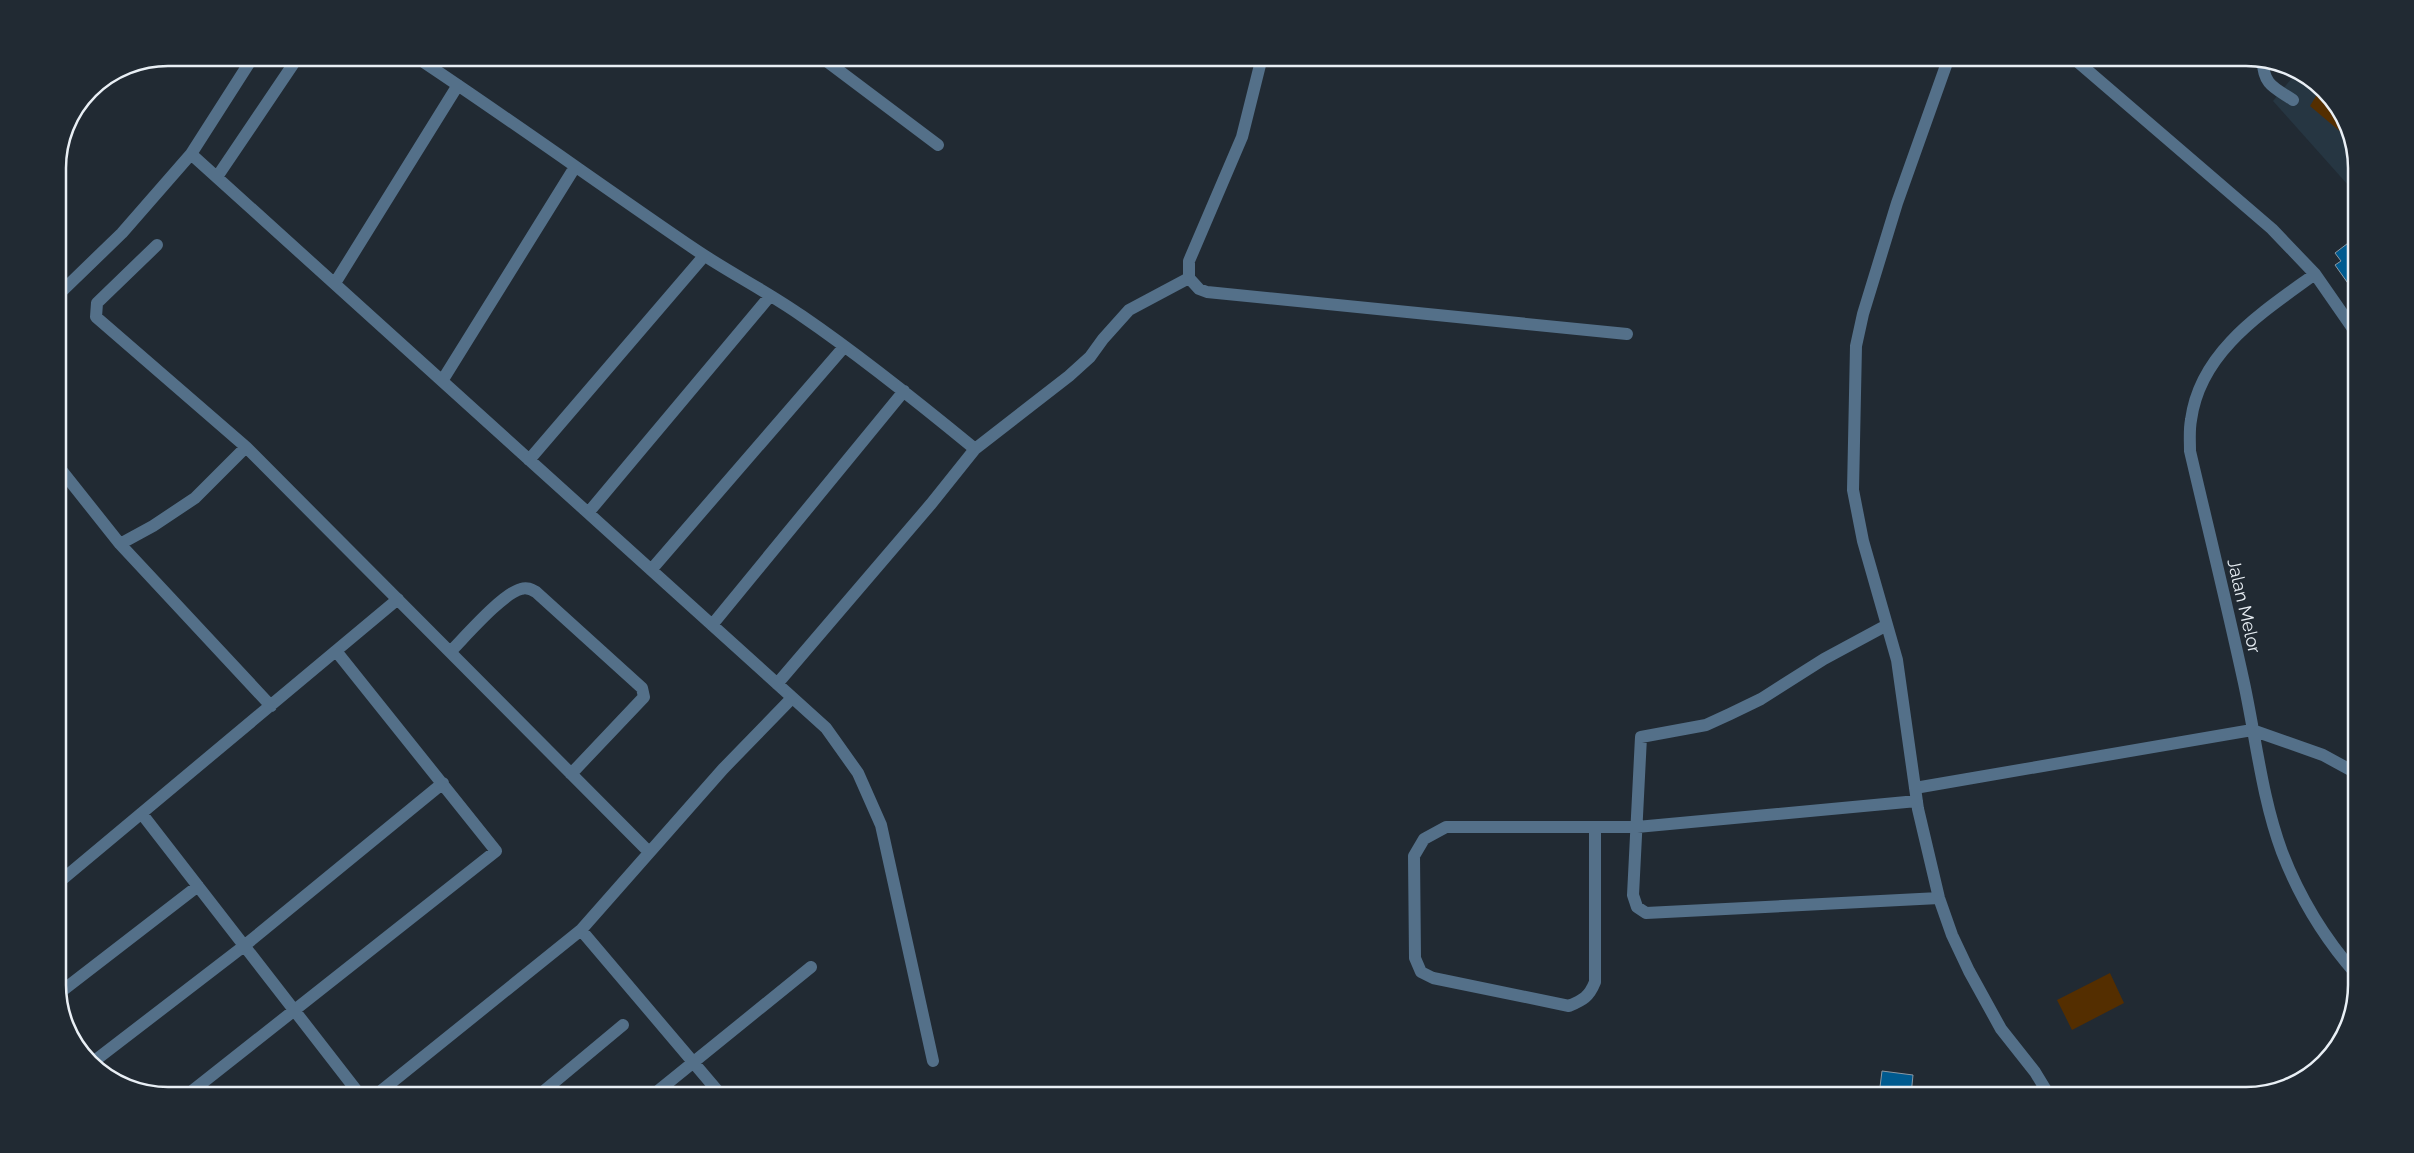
<svg xmlns="http://www.w3.org/2000/svg" width="2414" height="1153" font-family="Raleway,sans-serif">
<rect width="100%" height="100%" fill="#212a33"/>
<!-- built -->
<path fill="#263642" d="M2296,73L2338,107L2356,161V194L2273,101Z"/>
<!-- green -->
<path fill="#542e00" d="M2319,91L2338,107L2349,139L2310,106Z
M2110,973L2124,1003L2072,1030L2057,1000Z"/>
<!-- building -->
<path fill="#005a8f" stroke="#8c98a3" d="M2356,237V286L2352,289L2335,265L2341,261L2335,253Z
M1882,1071L1913,1075L1911,1095H1879Z"/>
<g fill="none" stroke-linecap="round" stroke-linejoin="round">
<!-- minor -->
<path stroke="#547089" stroke-width="12" d="M416,57C511,120 602,186 696,250C730,273 768,292 802,316C862,357 919,403 975,449
M821,57L938,145
M1262,57L1242,137L1189,261V278L1199,289L1207,292L1627,334
M1949,57L1897,203L1863,314L1856,346L1853,490L1863,541L1897,660L1918,809L1939,898L1952,935L1969,971L2001,1029L2035,1072L2049,1095
M2072,57L2272,229L2315,274L2356,333
M2263,61C2263,85 2275,88 2293,100
M191,154L826,728L858,773L881,825L933,1061
M217,177L298,57
M157,245L97,303L96,317L246,447L649,852
M2315,274C2263,312 2200,351 2191,420C2189,430 2190,441 2190,451C2208,528 2227,605 2244,683C2256,739 2262,798 2282,852C2299,896 2325,939 2356,974
M335,283L458,85
M58,295L122,233L191,154L253,57
M442,381L575,167
M529,460L704,256
M58,466L120,544L271,706
M588,513L770,296
M120,544L153,526L195,498L246,447
M651,570L844,347
M712,625L904,391
M1887,625L1824,659L1761,699L1730,714L1706,725L1641,737L1633,895L1637,907L1646,913L1939,898
M450,652C465,637 503,593 521,589C527,587 531,589 536,592L642,688L644,697L571,774
M777,684L931,504L975,449L1069,376L1090,357L1103,339L1129,310L1189,278
M1915,788L2252,730L2323,755L2356,773
M142,814L360,1095
M1595,827V982C1589,997 1583,1000 1569,1006L1433,978L1421,972L1415,958L1414,856L1424,839L1446,827H1637L1917,801
M58,883L398,599
M581,930L721,1095
M58,994L198,886
M93,1062L244,946L443,783
M187,1095L496,851L336,651
M376,1095L581,930L723,769L792,698
M539,1095L623,1025
M653,1095L811,967"/>
</g>
<g text-anchor="middle" stroke-width="4" stroke-linejoin="round" paint-order="stroke">
<!-- street labels -->
<g font-size="18" fill="#e9eff5" stroke="#212a33">
<text transform="translate(2244 606) rotate(77)" y="6">Jalan Melor</text>
</g>
</g>
<!-- crop -->
<path d="M0 0H2414V1153H0ZM168 66H2246A102 102 0 0 1 2348 168V985A102 102 0 0 1 2246 1087H168A102 102 0 0 1 66 985V168A102 102 0 0 1 168 66Z" fill="#212a33" fill-rule="evenodd"/>
<path fill="none" stroke="#e9eff5" stroke-width="2.5" d="M168 66H2246A102 102 0 0 1 2348 168V985A102 102 0 0 1 2246 1087H168A102 102 0 0 1 66 985V168A102 102 0 0 1 168 66Z"/>
</svg>
